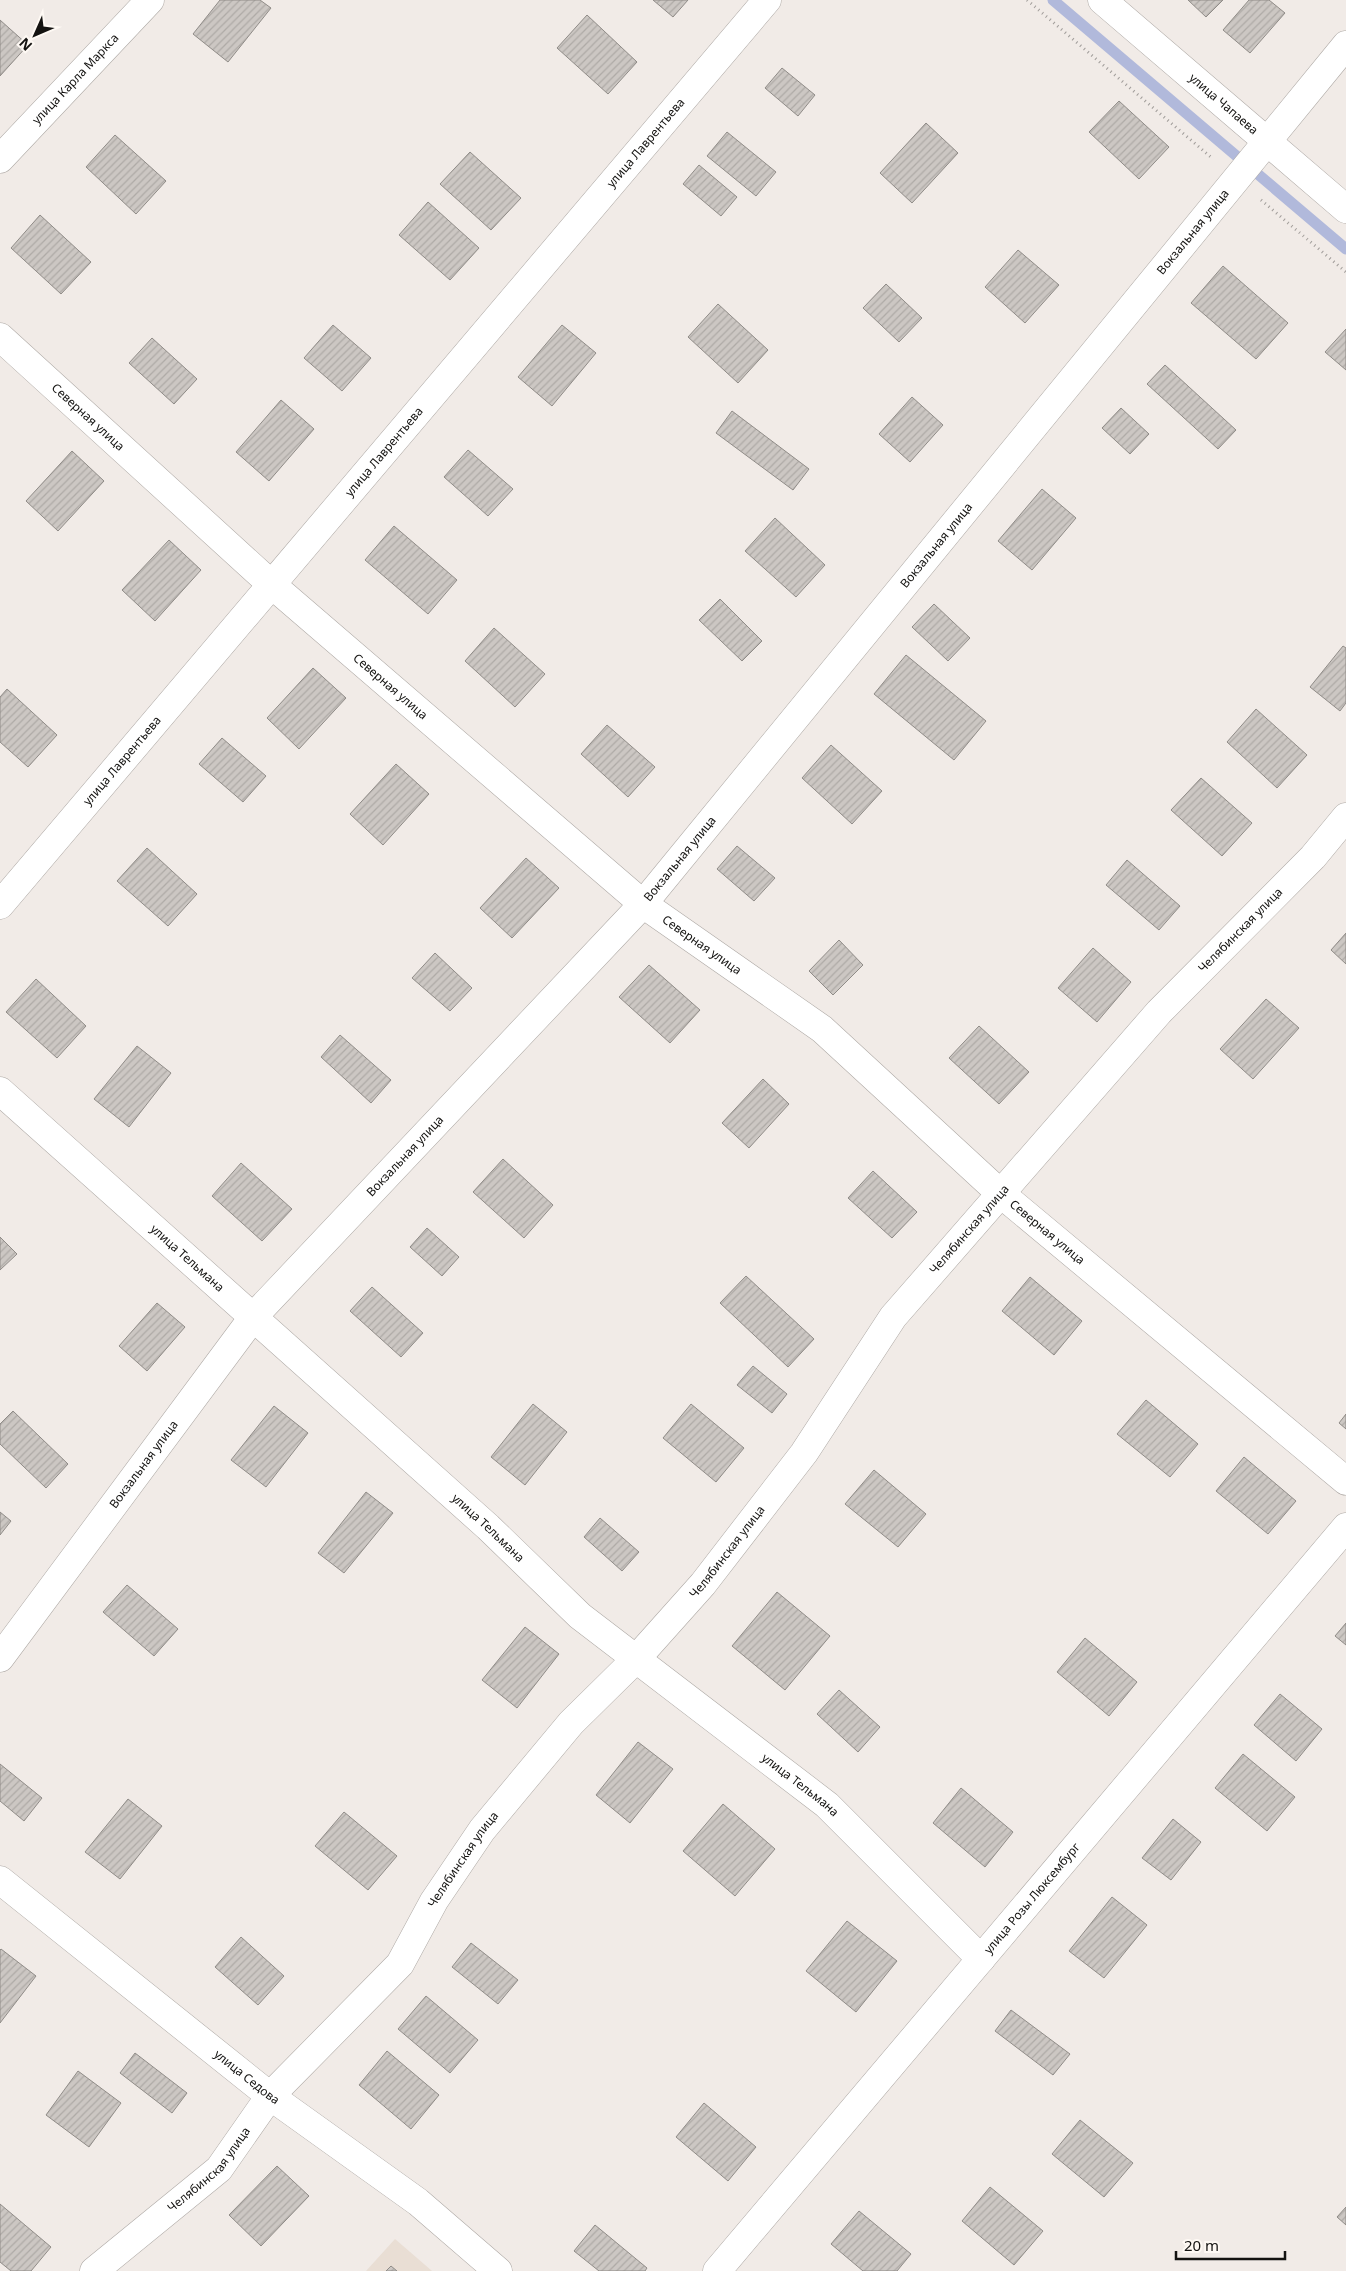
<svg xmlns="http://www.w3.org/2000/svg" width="1346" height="2271" font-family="'Noto Sans',sans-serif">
<defs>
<pattern id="building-hatch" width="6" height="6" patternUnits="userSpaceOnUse" patternTransform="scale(1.25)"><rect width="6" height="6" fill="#ccc7c3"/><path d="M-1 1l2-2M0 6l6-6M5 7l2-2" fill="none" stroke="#aeaaa6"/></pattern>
</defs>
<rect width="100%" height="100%" fill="#f1ebe7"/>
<!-- built -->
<path fill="#e9ded4" d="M395,2239L432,2271H366Z"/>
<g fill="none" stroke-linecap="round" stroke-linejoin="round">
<!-- stream -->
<path stroke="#b1b9db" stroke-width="11" d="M1053,0L1346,249"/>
</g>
<!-- building -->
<path fill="url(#building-hatch)" stroke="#908c88" d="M220,0H260L271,8L228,62L193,34Z
M653,0H688L673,17Z
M1188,0H1223L1206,17Z
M1249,0H1269L1285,13L1250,53L1223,30Z
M587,15L637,62L608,94L557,48Z
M0,20L28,45L0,76Z
M782,68L815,95L798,116L765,88Z
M1119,101L1169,147L1139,179L1089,132Z
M926,123L958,153L912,203L880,173Z
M727,132L776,172L756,196L707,156Z
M115,135L166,181L136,214L86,167Z
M470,152L521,198L491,230L440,184Z
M699,165L737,197L721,216L683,184Z
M428,202L479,248L450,280L399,235Z
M40,215L91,262L61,294L11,248Z
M1018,250L1059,285L1025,323L985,287Z
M1223,266L1288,323L1256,359L1191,303Z
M886,284L922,318L899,342L863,308Z
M718,304L768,350L738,383L688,337Z
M333,325L371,358L342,391L304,358Z
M562,325L596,353L552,406L518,377Z
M1346,329V370L1325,352Z
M152,338L197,379L174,404L129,363Z
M1165,365L1236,430L1218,449L1147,384Z
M912,397L943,425L910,462L879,434Z
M281,400L314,429L269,481L236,452Z
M1121,408L1149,434L1130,454L1102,428Z
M732,411L809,469L793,490L716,433Z
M468,450L513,489L488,516L444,477Z
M72,451L104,481L58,531L26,501Z
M1042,489L1076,518L1032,570L998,541Z
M775,518L825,565L796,597L745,551Z
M394,526L457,580L428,614L365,560Z
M169,540L201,570L155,621L122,590Z
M720,599L762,641L742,661L699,620Z
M934,604L970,638L948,661L912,627Z
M494,628L545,674L515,707L465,661Z
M1343,646L1346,648V703L1340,711L1310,687Z
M906,655L986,721L954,760L874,694Z
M313,668L346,698L299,749L267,718Z
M7,689L57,735L28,767L0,742V697Z
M1256,709L1307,755L1277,788L1227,742Z
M607,725L655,767L628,797L581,754Z
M222,738L266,776L243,802L199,764Z
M831,745L882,791L852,824L802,778Z
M396,764L429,794L383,845L350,814Z
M1201,778L1252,823L1222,856L1171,810Z
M737,846L775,878L754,901L717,869Z
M147,848L197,894L168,926L117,881Z
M526,858L559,888L512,938L480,908Z
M1127,860L1180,906L1159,930L1106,885Z
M1346,933V964L1331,950Z
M839,940L863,965L833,995L809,971Z
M1093,948L1131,982L1097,1022L1058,988Z
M435,953L472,988L450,1011L412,978Z
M649,965L700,1010L670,1043L619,997Z
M36,979L86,1026L57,1058L6,1012Z
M1266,999L1299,1028L1253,1079L1220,1049Z
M979,1026L1029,1072L999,1104L949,1058Z
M340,1035L391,1080L371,1103L321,1057Z
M137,1046L171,1073L129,1127L94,1099Z
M763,1079L789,1104L749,1148L722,1123Z
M503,1159L553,1205L524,1238L473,1192Z
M241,1163L292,1209L262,1241L212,1196Z
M873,1171L917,1212L892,1238L848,1198Z
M427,1228L459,1257L442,1276L410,1247Z
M0,1237L17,1254L0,1270Z
M746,1276L814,1339L788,1367L720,1303Z
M1030,1277L1082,1321L1054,1355L1002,1311Z
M372,1287L423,1333L401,1357L350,1311Z
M157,1303L185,1327L147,1371L119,1346Z
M753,1366L787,1394L772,1413L737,1385Z
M1146,1400L1198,1444L1170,1477L1117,1434Z
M533,1404L567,1432L525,1485L491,1457Z
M691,1404L744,1448L716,1482L663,1438Z
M274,1406L308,1433L266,1487L231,1460Z
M13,1411L68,1464L46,1488L0,1444V1424Z
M1346,1414V1429L1339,1423Z
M1244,1457L1296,1501L1268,1534L1216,1491Z
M874,1470L926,1514L898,1547L845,1504Z
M366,1492L393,1513L344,1573L318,1553Z
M0,1512L11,1521L0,1535Z
M600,1518L639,1552L622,1571L584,1537Z
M127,1585L178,1629L154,1656L103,1612Z
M777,1592L830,1636L785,1690L732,1646Z
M1346,1623V1645L1335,1636Z
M525,1627L559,1654L517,1708L482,1680Z
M1085,1638L1137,1682L1109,1716L1057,1672Z
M839,1690L880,1727L858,1752L817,1714Z
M1280,1694L1322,1729L1296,1761L1254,1725Z
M638,1742L673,1769L630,1823L596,1795Z
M1243,1754L1295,1797L1267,1831L1215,1788Z
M0,1764L42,1798L24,1821L0,1801Z
M961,1788L1013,1832L985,1867L933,1823Z
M128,1799L162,1826L120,1879L85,1852Z
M723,1804L775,1849L735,1896L683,1851Z
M344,1812L397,1856L368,1890L315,1846Z
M1173,1819L1201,1842L1171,1880L1142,1858Z
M1112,1897L1147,1925L1104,1978L1069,1951Z
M847,1921L897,1961L856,2012L806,1971Z
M241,1937L284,1976L258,2005L215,1967Z
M471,1943L518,1980L498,2004L452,1967Z
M1,1949L36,1976L0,2023V1950Z
M426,1996L478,2040L450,2073L398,2029Z
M1011,2010L1070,2054L1053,2075L995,2031Z
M387,2051L439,2095L411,2129L359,2085Z
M135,2053L187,2093L172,2113L120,2073Z
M78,2071L121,2103L89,2147L46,2115Z
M704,2103L756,2147L728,2181L676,2137Z
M1080,2120L1133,2163L1104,2197L1052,2154Z
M277,2166L309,2196L261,2246L229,2215Z
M990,2187L1043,2231L1014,2265L962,2221Z
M0,2204L51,2247L31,2271H11L0,2262Z
M1346,2207V2225L1337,2217Z
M859,2211L911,2254L897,2271H863L831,2244Z
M595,2225L647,2268L645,2271H599L574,2251Z
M391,2266L397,2271H386Z"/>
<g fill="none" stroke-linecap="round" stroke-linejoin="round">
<defs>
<g id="minor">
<path id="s1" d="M0,159L150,0"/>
<path id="s2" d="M0,337L271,584L643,904L822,1029L1000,1193L1346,1481"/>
<path id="s3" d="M0,905L767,0"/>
<path id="s4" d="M0,1091L488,1527L580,1616L827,1805L981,1959"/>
<path id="s5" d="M0,1658L254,1316L643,904L1346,45"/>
<path id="s6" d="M0,1880L270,2096L418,2202L498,2271"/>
<path id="s7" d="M94,2271L219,2169L270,2096L400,1964L434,1901L482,1830L571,1723L636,1659L703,1584L804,1453L893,1317L1159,1012L1313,857L1346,817"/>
</g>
<g id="tertiary">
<path id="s8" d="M1102,0L1346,209"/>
<path id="s9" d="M717,2271L1346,1527"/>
</g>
</defs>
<!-- minor casing -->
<use href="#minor" stroke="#aea9a5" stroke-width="29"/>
<!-- tertiary casing -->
<use href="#tertiary" stroke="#aea9a5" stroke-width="29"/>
<!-- path -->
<path stroke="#a29e9b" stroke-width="3" stroke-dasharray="1 4" stroke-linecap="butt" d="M1027,0L1212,158
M1261,200L1346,272"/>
<!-- minor -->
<use href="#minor" stroke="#fff" stroke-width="28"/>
<!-- tertiary -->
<use href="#tertiary" stroke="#fff" stroke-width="28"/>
</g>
<g text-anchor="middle" stroke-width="4" stroke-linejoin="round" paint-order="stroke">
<!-- street labels -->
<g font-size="12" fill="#131210" stroke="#fef9f4">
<text dy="4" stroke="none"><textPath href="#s1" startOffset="110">улица Карла Маркса</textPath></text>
<text dy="4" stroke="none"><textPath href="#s8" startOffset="160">улица Чапаева</textPath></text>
<text dy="4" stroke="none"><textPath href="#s3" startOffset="999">улица Лаврентьева</textPath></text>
<text dy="4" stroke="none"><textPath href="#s5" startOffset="1861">Вокзальная улица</textPath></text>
<text dy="4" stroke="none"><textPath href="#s2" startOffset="119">Северная улица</textPath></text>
<text dy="4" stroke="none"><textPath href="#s3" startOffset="594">улица Лаврентьева</textPath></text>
<text dy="4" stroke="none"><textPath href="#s5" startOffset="1456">Вокзальная улица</textPath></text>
<text dy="4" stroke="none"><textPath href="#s2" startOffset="524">Северная улица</textPath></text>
<text dy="4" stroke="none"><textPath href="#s3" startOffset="189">улица Лаврентьева</textPath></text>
<text dy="4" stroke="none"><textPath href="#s5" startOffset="1051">Вокзальная улица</textPath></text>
<text dy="4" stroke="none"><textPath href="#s7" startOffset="1772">Челябинская улица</textPath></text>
<text dy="4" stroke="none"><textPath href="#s2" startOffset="929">Северная улица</textPath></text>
<text dy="4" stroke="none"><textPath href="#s5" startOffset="646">Вокзальная улица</textPath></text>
<text dy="4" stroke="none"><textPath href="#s7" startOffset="1368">Челябинская улица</textPath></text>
<text dy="4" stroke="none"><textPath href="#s2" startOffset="1379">Северная улица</textPath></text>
<text dy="4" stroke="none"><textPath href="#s4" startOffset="251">улица Тельмана</textPath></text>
<text dy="4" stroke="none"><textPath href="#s5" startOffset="241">Вокзальная улица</textPath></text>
<text dy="4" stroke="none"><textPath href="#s4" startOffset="655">улица Тельмана</textPath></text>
<text dy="4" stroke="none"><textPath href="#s7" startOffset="964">Челябинская улица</textPath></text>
<text dy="4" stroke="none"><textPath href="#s4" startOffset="1060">улица Тельмана</textPath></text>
<text dy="4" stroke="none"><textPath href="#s7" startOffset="558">Челябинская улица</textPath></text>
<text dy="4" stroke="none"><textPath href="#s9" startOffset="488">улица Розы Люксембург</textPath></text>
<text dy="4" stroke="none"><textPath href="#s6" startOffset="316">улица Седова</textPath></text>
<text dy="4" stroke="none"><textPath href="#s7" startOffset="154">Челябинская улица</textPath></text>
</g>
</g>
<!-- north arrow -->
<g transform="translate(35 35) rotate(225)" stroke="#fef9f4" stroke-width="4" paint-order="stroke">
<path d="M0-4L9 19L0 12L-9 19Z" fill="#131210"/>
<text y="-8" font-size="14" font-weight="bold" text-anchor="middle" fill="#131210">N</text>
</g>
<!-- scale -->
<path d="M1176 2251v8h109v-8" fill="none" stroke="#131210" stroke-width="2.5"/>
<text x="1184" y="2251" font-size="15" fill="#131210" stroke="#fef9f4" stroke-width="4" paint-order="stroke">20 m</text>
</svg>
